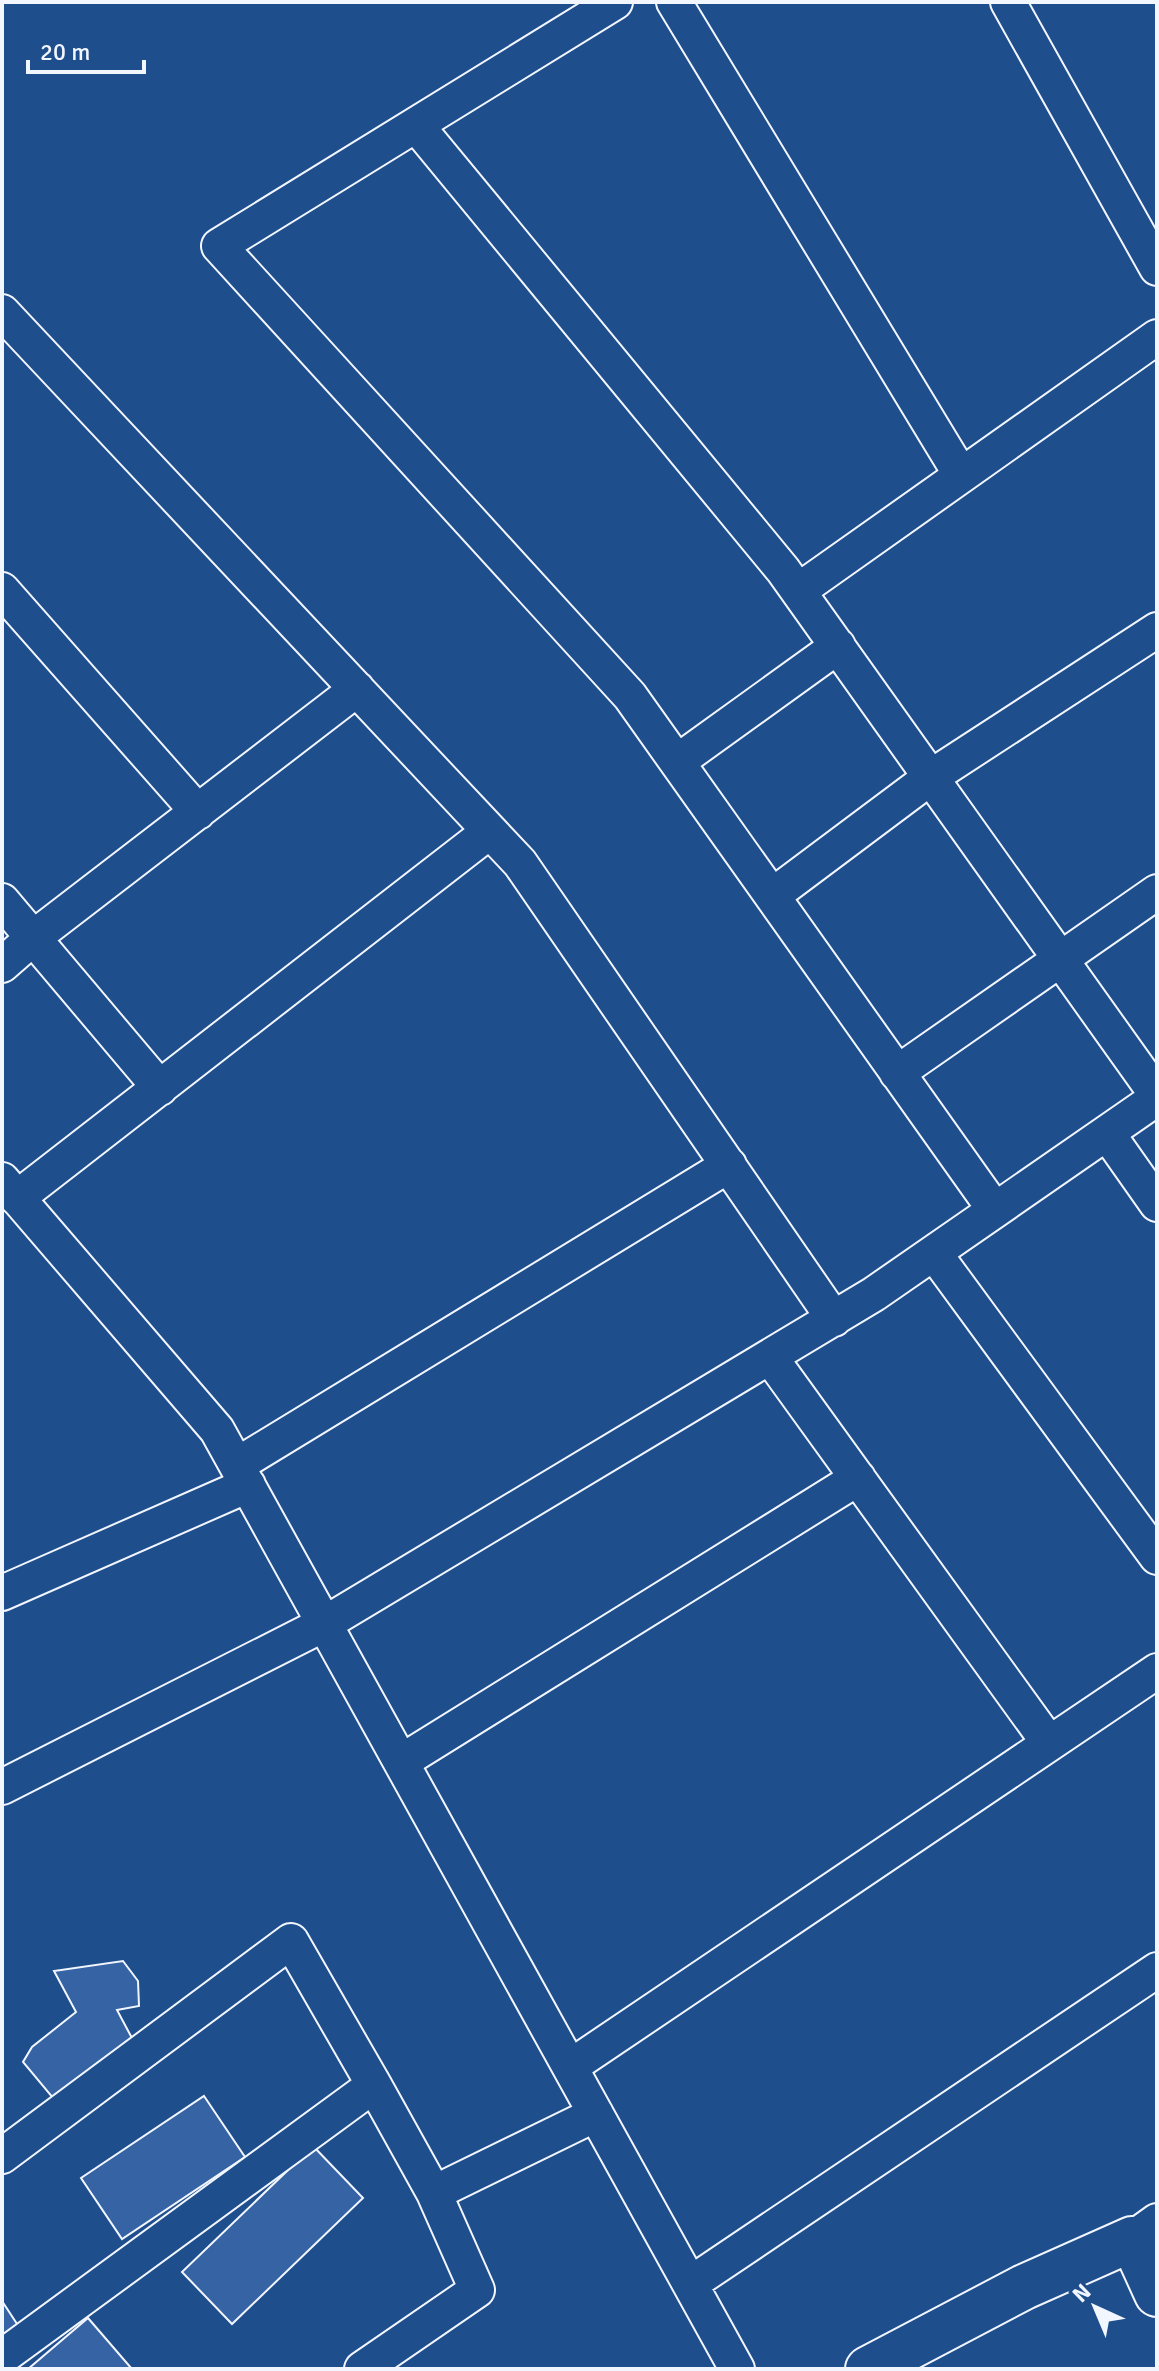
<svg xmlns="http://www.w3.org/2000/svg" width="1159" height="2371" font-family="Signika,sans-serif">
<rect width="100%" height="100%" fill="#1f4e8c"/>
<!-- building -->
<path fill="#3563a3" stroke="#f2f6ff" stroke-width="2" d="M123,1961L138,1981L139,2006L117,2010L133,2040L53,2098L23,2062L32,2047L76,2012L54,1971Z
M204,2096L245,2157L122,2239L81,2178Z
M313,2146L363,2198L232,2324L182,2272Z
M2,2301L19,2327L2,2338Z
M88,2318L132,2369H28Z"/>
<g fill="none" stroke-linecap="round" stroke-linejoin="round">
<defs>
<path id="street" d="M615,2L219,246L630,696L995,1210
M674,2L961,475
M1008,2L1157,268
M416,125L783,570L1157,1095
M2,312L520,863L834,1319
M2,590L198,812
M798,591L1157,337
M677,762L838,646
M772,896L931,777L1157,630
M2,901L160,1088
M2,965L33,938L357,689
M897,1073L1157,892
M1107,1133L1157,1204
M2,1180L217,1430L737,2369
M17,1198L490,831
M934,1253L1157,1557
M770,1357L1049,1743
M237,1465L729,1165
M2,1593L248,1485
M401,1762L858,1478
M2,1787L324,1624L874,1294L1157,1098
M570,2067L1157,1671
M2,2156L291,1941L374,2085
M1132,2239L1157,2221
M690,2284L1157,1970
M2,2357L374,2085L434,2193
M362,2369L477,2290L434,2193L596,2114"/>
<path id="secondary" d="M868,2369L1024,2287L1132,2239L1157,2294"/>
</defs>
<!-- street casing -->
<use href="#street" stroke="#f2f6ff" stroke-width="38"/>
<!-- secondary casing -->
<use href="#secondary" stroke="#f2f6ff" stroke-width="48"/>
<!-- street -->
<use href="#street" stroke="#1f4e8c" stroke-width="34"/>
<!-- secondary -->
<use href="#secondary" stroke="#1f4e8c" stroke-width="44"/>
</g>
<!-- border -->
<rect width="1159" height="2371" fill="none" stroke="#f2f6ff" stroke-width="8"/>
<!-- north arrow -->
<g transform="translate(1095 2307) rotate(316)" stroke="#1f4e8c" stroke-width="6" paint-order="stroke">
<path d="M0-6L14 30L0 20L-14 30Z" fill="#f2f6ff"/>
<text y="-12" font-size="22" font-weight="bold" text-anchor="middle" fill="#f2f6ff">N</text>
</g>
<!-- scale -->
<path d="M28 60v12h116v-12" fill="none" stroke="#f2f6ff" stroke-width="4"/>
<text x="40" y="60" font-size="24" fill="#f2f6ff" stroke="#1f4e8c" stroke-width="6" paint-order="stroke">20 m</text>
</svg>
